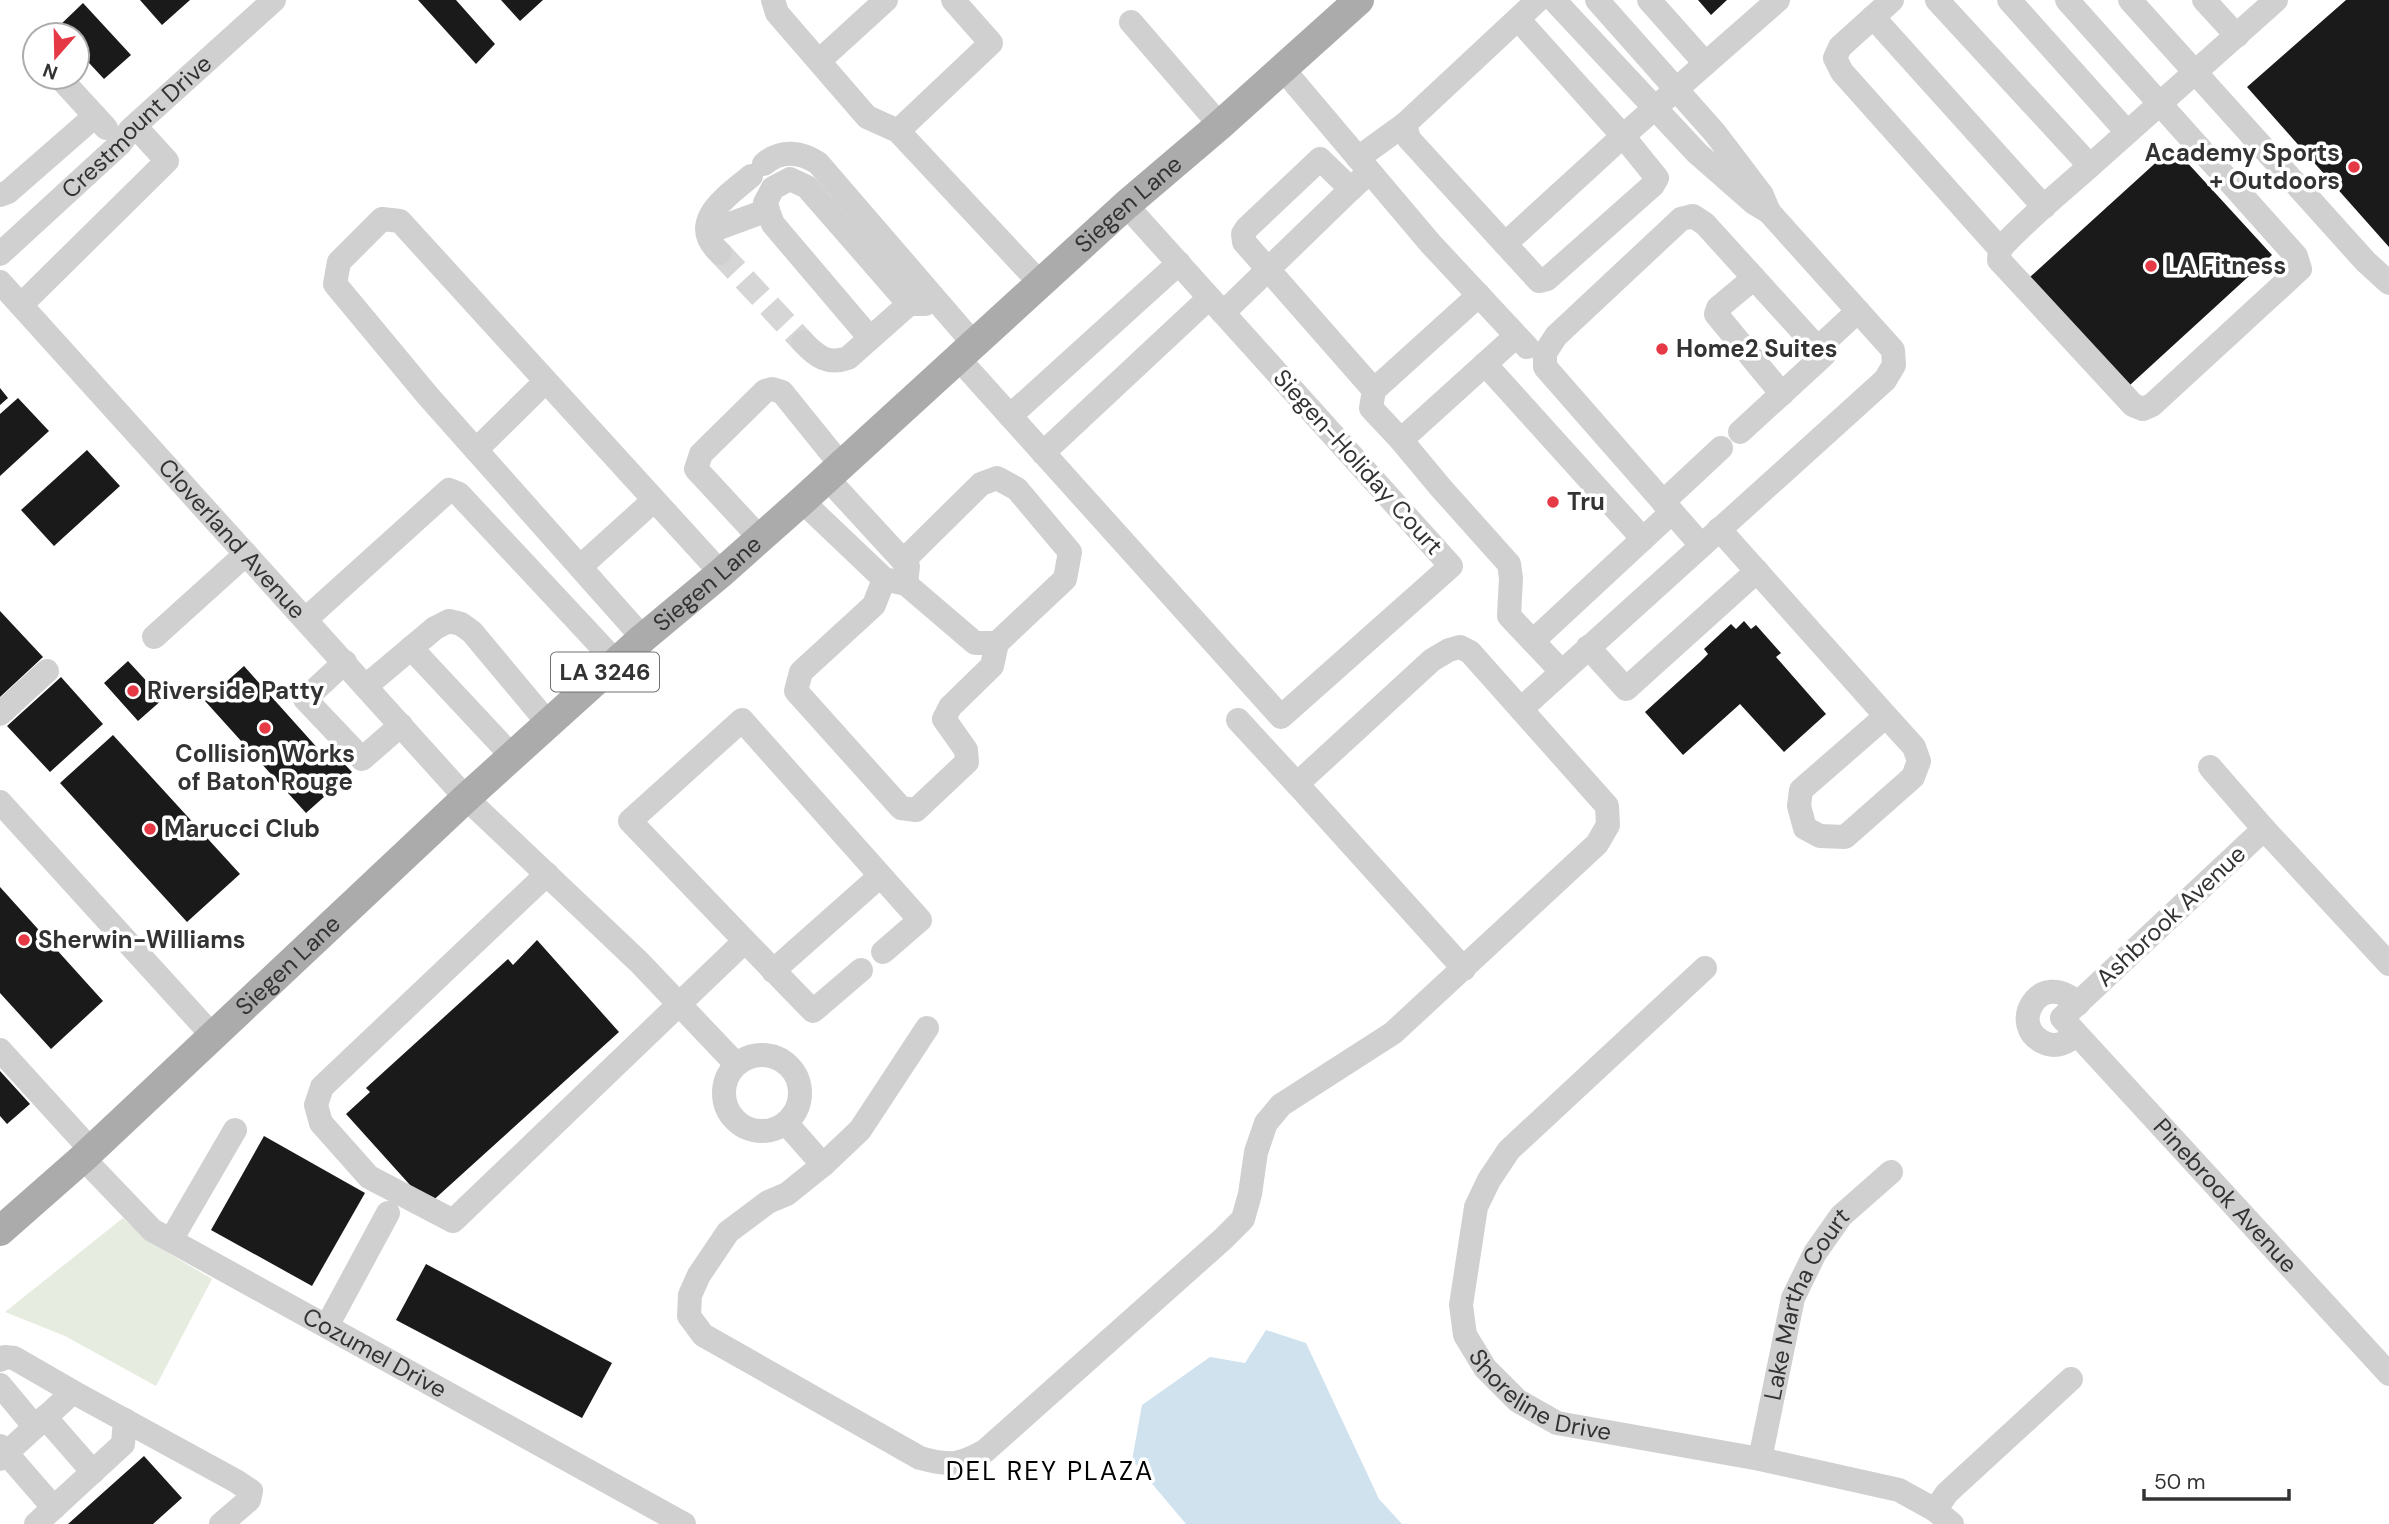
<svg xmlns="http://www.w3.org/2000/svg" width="2389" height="1524" font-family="'DM Sans',sans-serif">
<rect width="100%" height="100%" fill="#fff"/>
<!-- green -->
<path fill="#e6ecdf" d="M123,1218L150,1242L212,1279L156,1386L65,1336L5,1312Z"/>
<!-- water -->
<path fill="#cfe2ee" d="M1266,1330L1306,1343L1379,1499L1402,1524H1186L1132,1460L1142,1405L1210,1357L1245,1363Z"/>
<!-- building -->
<path fill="#1a1a1a" d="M140,0H190L162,25Z
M418,0H456L495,44L476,64Z
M501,0H543L520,21Z
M1698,0H1727L1711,15Z
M2346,0H2389V247L2247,87Z
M83,3L131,55L104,79L77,50V35H64L57,28Z
M2173,147L2272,255L2130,385L2030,277Z
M0,388L8,398L0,405Z
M18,398L49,431L0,476V414Z
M87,450L120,486L54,546L21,510Z
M0,611L43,657L0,697Z
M1744,621L1751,629L1756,625L1781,653L1776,657L1826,714L1784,752L1740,704L1683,755L1645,712L1700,662L1708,654L1704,649L1731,624L1736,629Z
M128,661L163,699L138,721L104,683Z
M244,666L330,762L337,756L352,772L306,813L205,701Z
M61,677L103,724L50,772L7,726Z
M113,735L240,874L187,922L60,783Z
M0,887L103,1001L51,1049L0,993Z
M537,940L619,1032L428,1205L346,1114L370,1092L366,1088L508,959L513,965Z
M0,1071L30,1104L7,1124L0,1116Z
M264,1136L365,1193L312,1286L211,1230Z
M426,1264L612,1363L582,1418L396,1320Z
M144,1456L182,1498L153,1524H68Z"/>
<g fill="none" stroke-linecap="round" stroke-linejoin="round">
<!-- minor-tunnel -->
<path stroke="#d6d6d6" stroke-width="24" stroke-dasharray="24 12" stroke-linecap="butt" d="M720,253L803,342"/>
<!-- minor -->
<g stroke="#d0d0d0" stroke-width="24">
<path d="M773,0L777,13L867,117L898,131L1041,284"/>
<path d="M1538,0L1405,124L1409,139L1539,281L1547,279L1653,185L1657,178L1623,136L1778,0"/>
<path d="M1554,0L1697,153L1754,203L1769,212L1762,195L1715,133L1597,0"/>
<path d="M1649,0L1705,63"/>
<path d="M1892,0L1840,47L1835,58L1842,72L2000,249"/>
<path d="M1937,0L2090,166"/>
<path d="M2009,0L2127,132"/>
<path d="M2067,0L2296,256L2300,269L2152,405L2143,409L2133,405L1999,260L2000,249C2028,218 2061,192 2091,165C2153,110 2215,55 2276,0"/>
<path d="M2130,0L2366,262L2389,283"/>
<path d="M2204,0L2237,36"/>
<path d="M1873,17L2044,207"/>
<path d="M1131,22L1220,125"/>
<path d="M819,61L886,0"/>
<path d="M1283,69L1430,243L1527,347"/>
<path d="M61,79L106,128"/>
<path d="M898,131L991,43L953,0"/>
<path d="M1358,158L1405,124"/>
<path d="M764,164C781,149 801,152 818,163L974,344"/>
<path d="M1369,172L1351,189L1320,159L1247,228L1243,234L1244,242L1374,390L1479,295"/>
<path d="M0,195L8,192L95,116"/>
<path d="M708,232L768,210"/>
<path d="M1505,244L1623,136L1518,19"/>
<path d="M720,253C686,221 728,196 751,176"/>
<path id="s1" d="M0,254L120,144L130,130L274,0"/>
<path d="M1754,278L1718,308L1716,314L1782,394"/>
<path id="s2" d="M0,282L466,798L640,963L736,1064"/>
<path d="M21,305L167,161L135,126"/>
<path d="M1223,313L1351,189"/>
<path d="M1516,336L1401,440L1441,488L1509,564L1511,578L1509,616L1561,671"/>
<path d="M869,337L773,224L765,203L773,188L790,179L807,187L909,304"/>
<path d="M803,342C817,357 828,365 848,358L909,304H925"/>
<path d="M1818,348L1858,311"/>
<path d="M958,358L1281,717L1451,566L1126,205"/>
<path d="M1485,364L1643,539"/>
<path d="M1374,390L1371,408L1401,440"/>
<path d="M1010,416L1179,263"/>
<path d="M476,450L545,382"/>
<path d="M1043,453L1209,298"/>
<path d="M802,501L884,579L906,584L908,566L827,478"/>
<path d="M1663,502L1721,448"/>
<path d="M1719,529L1886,716L1914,747L1919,761L1913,777L1845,837L1820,836L1805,828L1799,806L1801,790L1886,716"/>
<path d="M760,538L696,469L701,454L765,391L772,389L782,392L841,465"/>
<path d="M1701,545L1545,367V353L1556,336L1681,219L1693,216L1705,224L1824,355L1740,432"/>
<path d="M903,561L981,484L997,478L1017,489L1070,552L1065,579L997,643H975L906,584"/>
<path d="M580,567L653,501"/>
<path d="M884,579L874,605L801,672L796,691L901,808L916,810L967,762L966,750L944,719L950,707L992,666L997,643"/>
<path d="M306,619L449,490L459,494L616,662"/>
<path d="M154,637L246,554"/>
<path d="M643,638L428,396L335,284L339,262L382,219L400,221L721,573"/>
<path d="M1533,641L1672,512"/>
<path d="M1588,647L1626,689L1757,571"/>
<path d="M411,648L512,756"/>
<path d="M345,662L305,699L362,759L401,725"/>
<path d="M366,686L435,628L449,621L461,624L472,632L548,723"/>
<path d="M1521,709L1885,380L1894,365L1893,350L1769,212"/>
<path d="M0,714L47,671"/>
<path d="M1238,720L1297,784"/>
<path d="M2210,767L2264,829L2389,964"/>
<path d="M0,802L212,1035"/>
<path id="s3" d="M2264,829L2062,1018L2389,1374"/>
<path d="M547,874L322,1087L316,1105L321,1123L369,1177L453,1221L745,941L813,1011L861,970"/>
<path d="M745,941L630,821L742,720L920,920L883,952"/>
<path id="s4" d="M1705,968L1509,1150L1489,1180L1476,1207L1461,1305L1465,1335L1485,1368L1518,1401L1557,1423L1760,1459L1899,1490L1935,1510L1952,1524"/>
<path d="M773,971L879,877"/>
<path d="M2075,1035C2067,1043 2056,1048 2045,1043C2006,1027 2040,966 2078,1004"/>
<path d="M0,1050L91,1150"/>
<circle cx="762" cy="1093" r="38"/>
<path d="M786,1123L823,1165L787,1194L768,1202L728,1232L699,1275L690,1295L689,1316L703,1335L920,1458C950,1466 958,1466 985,1451L1223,1239L1243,1219L1250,1194L1256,1152L1266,1123L1281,1105L1393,1033L1597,844L1608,825L1607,806L1470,652L1460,647L1449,650L1432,660L1297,784L1464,969"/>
<path id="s5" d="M83,1158L152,1230L684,1524"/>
<path d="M823,1165L860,1130L927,1028"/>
<path d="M171,1240L235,1130"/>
<path d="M327,1326L388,1213"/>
<path d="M0,1360L5,1357L14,1358L73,1392"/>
<path d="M0,1385L35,1427"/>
<path d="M45,1417L93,1472"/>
<path d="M0,1446L54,1508"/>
<path d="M0,1459L73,1392L236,1481L251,1491L249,1500L221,1524"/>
<path id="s6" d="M1760,1459L1793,1298L1815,1253L1841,1216L1891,1172"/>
<path d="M1935,1510L1947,1493L2071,1379"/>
<path d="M36,1524L123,1444L125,1420"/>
</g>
<!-- major -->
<path stroke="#ababab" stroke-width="30" id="s7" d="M0,1231L83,1158L466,798L643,638L721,573L802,501L1126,205L1220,125L1359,0"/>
</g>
<!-- markers -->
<g fill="#e63946" stroke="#fff" stroke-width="2.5">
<circle cx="2354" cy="167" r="7"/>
<circle cx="2151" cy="266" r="7"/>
<circle cx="1662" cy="349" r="7"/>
<circle cx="1553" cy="502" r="7"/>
<circle cx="133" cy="691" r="7"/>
<circle cx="265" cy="728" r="7"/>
<circle cx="150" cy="829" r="7"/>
<circle cx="24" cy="940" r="7"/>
</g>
<g text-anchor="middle" stroke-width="7" stroke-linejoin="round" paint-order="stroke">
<!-- shield labels -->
<rect fill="#fff" stroke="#707070" stroke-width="2" x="551" y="652.5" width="108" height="39" rx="5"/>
<g font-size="23" font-weight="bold" fill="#333">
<text x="605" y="680">LA 3246</text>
</g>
<!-- street labels -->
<g font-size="24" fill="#333" stroke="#fff">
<text dy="8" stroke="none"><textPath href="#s1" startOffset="187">Crestmount Drive</textPath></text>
<text dy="8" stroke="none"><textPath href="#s7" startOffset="1526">Siegen Lane</textPath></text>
<text transform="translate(1358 462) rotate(48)" y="8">Siegen-Holiday Court</text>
<text dy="8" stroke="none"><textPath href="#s2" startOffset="346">Cloverland Avenue</textPath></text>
<text dy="8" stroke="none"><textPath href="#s7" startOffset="959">Siegen Lane</textPath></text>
<text transform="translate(2171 916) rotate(-43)" y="8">Ashbrook Avenue</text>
<text dy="8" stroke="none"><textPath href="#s7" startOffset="392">Siegen Lane</textPath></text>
<text dy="8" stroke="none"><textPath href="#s3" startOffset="518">Pinebrook Avenue</textPath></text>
<text dy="8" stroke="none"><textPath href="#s6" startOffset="163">Lake Martha Court</textPath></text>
<text dy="8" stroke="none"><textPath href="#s5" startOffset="354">Cozumel Drive</textPath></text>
<text dy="8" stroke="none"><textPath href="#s4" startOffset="565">Shoreline Drive</textPath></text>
</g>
<!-- poi labels -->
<g font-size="24" font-weight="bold" fill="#333" stroke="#fff" text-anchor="start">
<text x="2340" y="161" text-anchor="end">Academy Sports<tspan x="2340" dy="28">+ Outdoors</tspan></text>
<text x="2165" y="274">LA Fitness</text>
<text x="1676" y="357">Home2 Suites</text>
<text x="1567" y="510">Tru</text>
<text x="147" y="699">Riverside Patty</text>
<text x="265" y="762" text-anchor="middle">Collision Works<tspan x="265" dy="28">of Baton Rouge</tspan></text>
<text x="164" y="837">Marucci Club</text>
<text x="38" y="948">Sherwin-Williams</text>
</g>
<!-- neighbourhood labels -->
<g font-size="26" letter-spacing="2" fill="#000" stroke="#fff">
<text x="1050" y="1480">DEL REY PLAZA</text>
</g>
</g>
<!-- north arrow -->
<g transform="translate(56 56) rotate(200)"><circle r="33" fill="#ffffff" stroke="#adadad" stroke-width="2"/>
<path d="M0-5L12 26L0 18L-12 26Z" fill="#e63946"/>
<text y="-10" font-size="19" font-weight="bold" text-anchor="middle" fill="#333333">N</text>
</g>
<!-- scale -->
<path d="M2144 1489v10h145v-10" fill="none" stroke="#333333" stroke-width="3.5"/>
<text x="2154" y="1489" font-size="21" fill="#333333" stroke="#ffffff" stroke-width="5" paint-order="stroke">50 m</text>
</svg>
